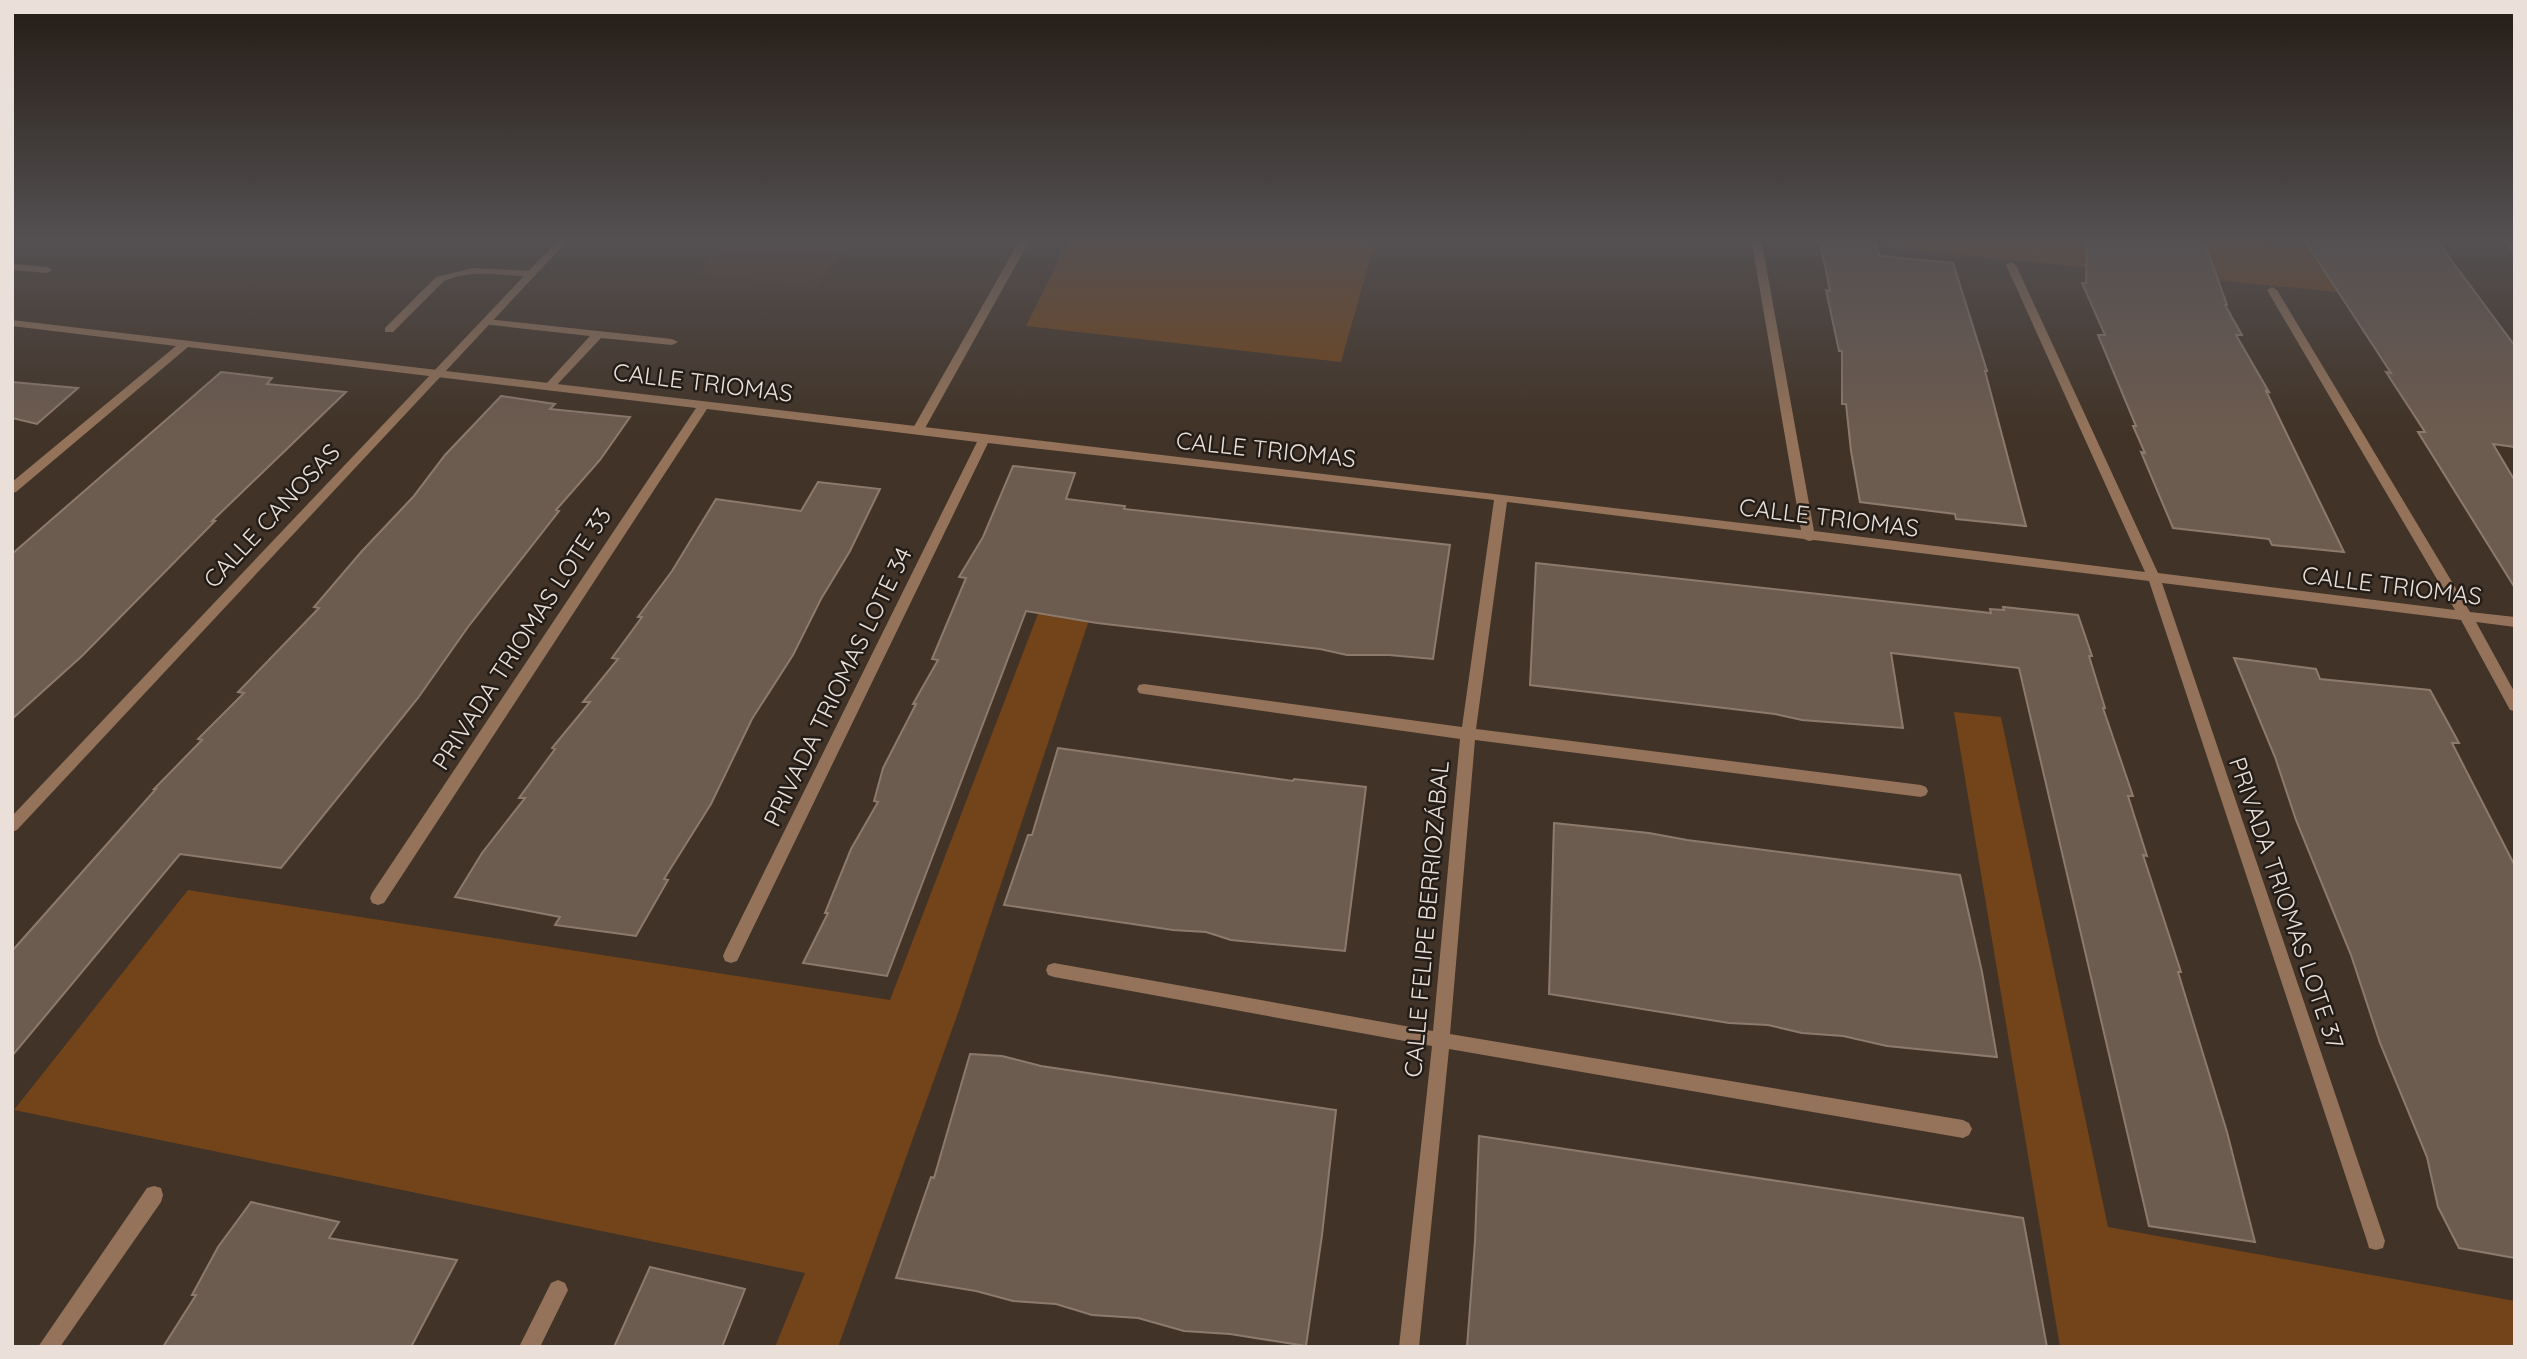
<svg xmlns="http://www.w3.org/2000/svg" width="2527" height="1359" font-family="Quicksand,sans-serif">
<rect width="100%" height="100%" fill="#413327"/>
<!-- built -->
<path fill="#4e392a" d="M726,238H852L815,289L700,273Z"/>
<!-- green -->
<path fill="#73441a" d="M1070,238H1376L1341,362L1026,326Z
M1886,238H2211L2386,253L2418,300L1889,248Z
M1054,572L1102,581L959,1010L838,1347H775L805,1273L14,1110L188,890L890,1000Z
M1954,712L2001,717L2108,1227L2515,1301V1347H2060Z"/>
<!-- building -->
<path fill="#6c5b4f" stroke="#8c7a6d" stroke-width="2" d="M1824,238H1874L1880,256L1953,263L1987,371H1985L2026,526L1956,519L1955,514L1860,502L1851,451L1846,404H1842V351H1839L1826,290L1830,291L1820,242L1825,243Z
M2087,238H2203L2227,305H2225L2242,335H2236L2269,392L2266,391L2344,552L2272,545L2269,539L2173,528L2141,452L2145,453L2133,426H2136L2098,335H2105L2082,283H2086Z
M2303,238H2435L2515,346V447L2493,444L2515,481V588L2418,432H2425L2386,372L2391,373Z
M221,372L272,378L267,384L346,392L212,521H215L82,656L12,719V554Z
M12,382L78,388L37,424L12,418Z
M501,396L555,404L550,409L630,417L600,460L556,510L559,511L468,627L418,698L281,868L180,854L12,1056V951L156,789H154L202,740L198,739L244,693L238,692L319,608L314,607L362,551L413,497L445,455Z
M1013,466L1075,473L1066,499L1125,506L1124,509L1450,545L1433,659L1389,655H1347L1320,649L1097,623L1026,611L887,976L803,963L828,913H825L851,849L878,802L874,801L883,768L916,704H913L938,660L932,659L966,578L959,577L983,537Z
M818,482L880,489L850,551L821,599L793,655L752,719L711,804L664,879L668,880L636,936L555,925L560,917L455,897L482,853L525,798H519L555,749L552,748L590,702H583L618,659L612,658L642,617H638L672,571L716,499L801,511Z
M1536,563L1991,613L1990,609L2004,610L2003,607L2078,615L2092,656H2089L2105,708H2103L2133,796H2128L2147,856L2143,855L2181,972H2178L2227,1132L2255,1242L2149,1226L2019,668L1891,653L1903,728L1802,720L1775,714L1530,685Z
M2234,658L2316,669L2320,679L2430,690L2459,743H2452L2515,866V1258L2459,1248L2438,1207L2427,1157L2380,1043L2351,955L2296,820L2275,757Z
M1058,748L1293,781L1294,779L1366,787L1345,951L1231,940L1206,932L1173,930L1004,905L1028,835H1032Z
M1554,823L1649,833L1687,840L1960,875L1982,972L1997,1057L1887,1046L1843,1036L1802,1033L1768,1025L1729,1023L1549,994Z
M970,1054L1002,1056L1041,1066L1336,1110L1322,1235L1306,1346L1230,1334L1184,1331L1138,1318L1092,1315L1056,1304L1013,1301L976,1291L896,1278L931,1177L934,1178Z
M1479,1136L2023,1218L2047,1347H1467L1475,1241Z
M251,1202L339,1222L329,1238L457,1260L411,1347H163L196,1295H192L218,1247Z
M650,1267L745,1289L722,1347H614Z"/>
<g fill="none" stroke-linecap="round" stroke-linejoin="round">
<!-- service -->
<path fill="#94735a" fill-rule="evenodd" d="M1021,238H1031L924,430L918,434L914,433L912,430Z
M12,264L47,267L52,270L47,273L12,270Z
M473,268L531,271L536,274L531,277C502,275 472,269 444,281L393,332H385V328L436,277Z
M486,319L672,339L678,342L672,345L601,338L554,388H546V384L590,336L482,324V320Z"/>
<!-- minor -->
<path fill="#94735a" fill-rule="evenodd" d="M1751,238H1761L1814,531L2145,572L2006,265L2011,262L2016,265L2158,573L2455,610L2267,290L2272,287L2277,290L2470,612L2515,617V627L2476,622L2515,693V711L2510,710L2461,620L2162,583L2385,1241L2383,1248L2376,1250L2369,1248L2367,1241L2149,581L1814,540L1809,541L1804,539L1507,502L1476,729L1921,785L1926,787L1928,791L1926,795L1921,797L1475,740L1450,1034L1963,1120L1969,1123L1972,1129L1969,1135L1963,1138L1449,1049L1419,1347H1399L1432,1046L1054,977L1048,975L1046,970L1048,965L1054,963L1433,1031L1460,739L1144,694L1139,693L1137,689L1139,685L1144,684L1462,727L1494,500L988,443L737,961L731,963L725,961L723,956L725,951L977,442L707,409L384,903L378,905L372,903L370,898L372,893L696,408L188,347L16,492L12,493V482L176,346L12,326V320L1801,530Z
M2502,238H2512L2515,241V251L2511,250Z
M154,1186L161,1188L163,1195L161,1202L60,1347H38L147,1188Z
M558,1280L565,1283L568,1290L540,1347H519L551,1283Z"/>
<!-- tertiary -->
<path fill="#94735a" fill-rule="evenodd" d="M560,238H570L17,830L12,832V816Z"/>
</g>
<!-- sky -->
<linearGradient id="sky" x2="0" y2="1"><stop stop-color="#241c15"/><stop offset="0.56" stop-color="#545052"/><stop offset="1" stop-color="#545052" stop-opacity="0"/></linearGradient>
<rect width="2527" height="428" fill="url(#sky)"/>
<g text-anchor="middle" stroke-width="5" stroke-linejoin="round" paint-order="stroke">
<!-- street labels -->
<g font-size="24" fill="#eae0d9" stroke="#231c17">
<text transform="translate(703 383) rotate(7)" y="8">CALLE TRIOMAS</text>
<text transform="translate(1266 450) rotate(6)" y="8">CALLE TRIOMAS</text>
<text transform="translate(272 516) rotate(-47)" y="8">CALLE CANOSAS</text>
<text transform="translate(1829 518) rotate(7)" y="8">CALLE TRIOMAS</text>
<text transform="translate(2392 586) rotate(7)" y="8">CALLE TRIOMAS</text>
<text transform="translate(522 639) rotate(-57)" y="8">PRIVADA TRIOMAS LOTE 33</text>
<text transform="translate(838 687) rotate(-64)" y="8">PRIVADA TRIOMAS LOTE 34</text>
<text transform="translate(2286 903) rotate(71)" y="8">PRIVADA TRIOMAS LOTE 37</text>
<text transform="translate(1427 919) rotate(-85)" y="8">CALLE FELIPE BERRIOZÁBAL</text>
</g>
</g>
<!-- border -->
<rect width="2527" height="1359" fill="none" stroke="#eae0d9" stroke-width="28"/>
</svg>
